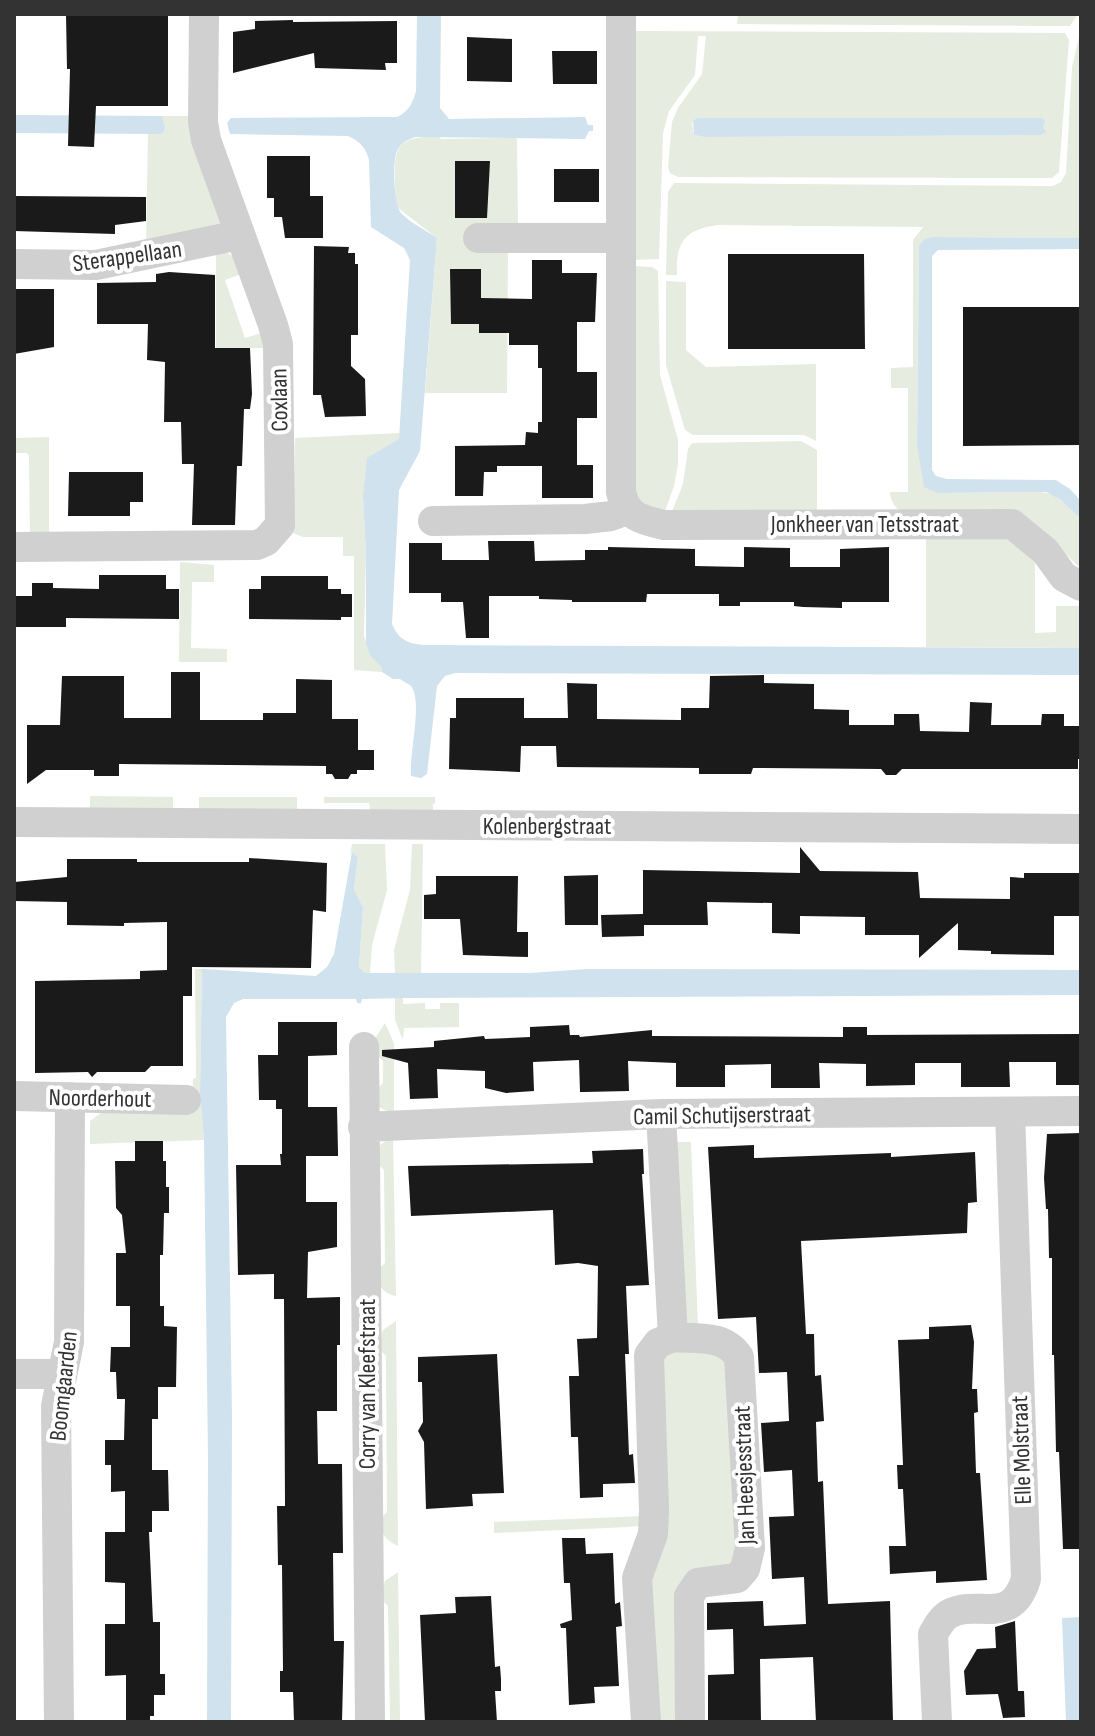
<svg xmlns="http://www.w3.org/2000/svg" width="1095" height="1736" font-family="'Sofia Sans Condensed',sans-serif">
<rect width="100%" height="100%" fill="#fff"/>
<!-- green -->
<path fill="#e6ecdf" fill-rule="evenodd" d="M738,14H1078L1070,26L737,24Z
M1081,28V238L933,237L919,246L917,445L937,493L1038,492C1058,493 1068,506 1081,519V569L1037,526L904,513C895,508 891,503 890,492H908V388H891V368L913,367V240L923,227L718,225C685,229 675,243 677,275H666L668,192L674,183L1053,186L1061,182L1066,173L1072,67Z
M631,31L1065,33L1069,40L1059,172L1052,178L678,177L670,173L668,168L672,122L678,108L702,74L706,36H698L695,75L669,111L663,133L659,259L631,260ZM697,118H1041V135L704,137L694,135L692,123Z
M162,116H193L222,224L146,247L148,134L163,133Z
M438,136L441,139L517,138L518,228L508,248L507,393H425L437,238L398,208C395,198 395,187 395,176C393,140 406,138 438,136Z
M216,251C232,251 238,260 244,273L225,280L245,338L265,332L268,348H216Z
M631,266L652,267L658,271L660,375L678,440V464L674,486L664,514L635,499Z
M666,281L686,282V350L706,367L816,364V441L804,435H693L685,430L666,365Z
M399,433V439L363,498L366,554L364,636L371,657L383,667L382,672L354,670V556H343V537H303L293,533L295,438Z
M49,437V537H30L29,456L27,453H14V438Z
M801,441L817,450V514H671L683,484L688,449L692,443Z
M926,535H1011L1035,559V633L1056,632V606H1081V648L926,647Z
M180,562L214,565V582H192L191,648L227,649V662H179Z
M90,796L173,797V811L90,810Z
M199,797H297V811H199Z
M324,797H435V803L433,804V811H370L369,803H324Z
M352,844H385L387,890L372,945L370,974L365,973L359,967L363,907L354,889L358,857L352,852L350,856Z
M412,844H423L421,974H395L394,950L410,890Z
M195,969H202L200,1093L204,1140L90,1144V1121L104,1111L192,1108L193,1079L196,1078Z
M395,998H403V1004L425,1003V1009H440V1003H459V1027L404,1028L403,1040L395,1020Z
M385,1023L394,1043V1115L379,1107L375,1091L383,1083V1061L374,1053V1040Z
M393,1136L396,1296C382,1293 378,1285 376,1271L385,1263L384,1170L376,1162L380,1145Z
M673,1142H691L698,1328L686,1321Z
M396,1321L398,1546C385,1540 381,1534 379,1520L387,1512L386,1356L378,1348L383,1330Z
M712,1349L727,1356L741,1546L731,1566L687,1575L678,1586L682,1722H655L651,1563L660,1360L673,1350Z
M645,1516V1525L629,1527L494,1533V1522Z
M398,1572L400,1722H390L388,1606L380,1598L385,1581Z"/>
<!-- water -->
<path fill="#cfe2ee" d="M417,14H441L440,108L449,119L585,117L588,125H593V131H589L585,139L416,137C408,139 401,143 397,151C392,161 394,205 401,213C410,223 426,230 437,238L420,451L399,490L392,624C399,640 407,643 423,645L1081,648V675L455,673L445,676L437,686L427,774L421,778L411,776C409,753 423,702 411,686C409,684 401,680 400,679H393L382,672V667L371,657L366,644V554L363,498L367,458L399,439L410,260L404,248L371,227L369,160C366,148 360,141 348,136L230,134L227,123L231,118L397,117C408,112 413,103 416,91Z
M14,115L162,116L165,128L162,134L14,133Z
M697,118H1041L1045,120L1043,128L1046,132L1041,135L704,137L694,135L693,121Z
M933,237L1081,238V249L938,250L932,256V470L936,476L947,479L1056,480L1070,489L1081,501V519L1061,500L1046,492L937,493L924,487L917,445L919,246L925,239Z
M352,852L358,857L354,889L363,907L359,967L365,973H530L587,969L1081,970V995L406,998L362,999L361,1003H357L356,999H243L234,1003L226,1017L232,1416L231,1722H207L208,1457L204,1140L200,1093L202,969L316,976L327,967L334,954Z
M1081,1617V1722H1066L1062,1618Z"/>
<!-- building -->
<path fill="#1a1a1a" d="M66,14H168V106H96L94,147L68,146L70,69H67Z
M293,20V22L397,21V63H385L386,70L315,68L314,53L233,73V32L255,29V21Z
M467,37L512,39V82L467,81Z
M552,51H597V84H553Z
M267,156H310V196H323V238H285L282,217H274V198H267Z
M455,161H490L487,218H455Z
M554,169H599V202H554Z
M14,196L146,197V221L115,225V234L14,231Z
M314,246L349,247L348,253H355V264H358V335H351V366L365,379L366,416L325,417L321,395H313Z
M728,254H864L865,349H728Z
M532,260H562V273H597L595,322H577V372H597V418H577V465H593V498H542V466H497V472H484L483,496H455V446L525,445L526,432L538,433V422H542V368H538V345H509V333H479V324H451L450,269H481V298L532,299Z
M169,272L215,275V348H250L252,394L250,409H244L242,466H237L235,525H192L194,464H182L181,422H164L165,362L147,360L148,324H97V283L156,282V274Z
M14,289H54V347L14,354Z
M963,307H1081V445L963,446Z
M69,472H143V502H130V516H68Z
M488,541H534L535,561L585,560V550H608V547L695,549V566L744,567V547L790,548V567H840V549L889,547V602H842V608L803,607L794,606V602H740V606H719V594H647L646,602H572V600L539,599V596H489V638H466L463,602H441V593H409V543H442V560H489Z
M99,575H166V589H179V619L66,618V627H14V596H32V583H53V588L99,589Z
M261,576H328V589H341V594H352V617H341V620L249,619V589H261Z
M171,672H200V720H263V713H296V679L332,680V719H358V750H374V770H357V774H351L348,779H335L332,774H326V766L119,764V776H94V770H46L27,784V725H60L62,676H124V718H171Z
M764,675V683L814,684V709L849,710V725H894V714H919L920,731L969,732L970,702L992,703L991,725H1041L1042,714H1064V726H1081V759H1078V769H902L896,775H886L881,769L753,768L751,774H699V768L557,767L556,746H521L520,772L449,769L450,718H456V698H524V718H568L567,683L597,684V719L681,720V708H709L710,676Z
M800,847L820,871L918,872L920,898L1010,899V877L1024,878V873H1081V916H1054V955L991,954V951L958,950V923L919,958V935H865V917L800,916V934L772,933V903L707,902L708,925H644V936L602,937L601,915L643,914V870L800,873Z
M249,858L327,863L326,912L313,910L311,968L192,967V996H183V1066H151L145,1072H97L92,1077L88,1072L35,1073V981L140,979V971L167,970V922L124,923V926L67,925V902L14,901V882L67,877V859H137V862H249Z
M598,875V925H565L564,876Z
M436,876H518L517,932H528V957L463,955L460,919H424V895L436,894Z
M278,1022H337V1055L308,1056V1107H337L338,1152V1156H306V1202H337V1247L308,1252L307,1298L340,1297V1345H337V1411H317L318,1464H342L343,1553H333L334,1641H344L342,1722H294L293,1692H280V1671H283L282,1565H278L277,1506H285L284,1299H274V1274L238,1275L236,1165H281L280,1154H282V1109H276V1100H259L258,1055H278Z
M569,1025L570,1035H579L580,1037L652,1030V1036L843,1037V1027H867V1035L1081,1034V1085H1056V1062H1009L1010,1087H961V1063H915V1085L866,1086V1064L819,1063L820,1088H771V1064L725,1065V1087H676V1063L628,1061L629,1091L584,1092H580L579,1060L533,1062L534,1091L506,1093L485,1088V1071L437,1069L438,1098L410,1099L408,1063L382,1056V1050L434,1047V1041L484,1036L485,1039L530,1037V1027Z
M1081,1133V1549H1063L1059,1452H1056L1054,1355H1052V1258H1049L1048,1209H1046L1044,1178L1047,1134Z
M135,1141H163V1161H166V1187H169V1213H164L163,1255H160V1306H164V1326L177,1327L176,1387H158V1419H152V1470H168L169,1511H152V1532H149L153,1622H160V1674H165V1695H154V1716H150V1722H126V1675L105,1676V1624H125V1583L105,1582V1532H125V1491L111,1492V1465H105V1440H124L125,1399H117L116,1372H110L111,1347H130V1306H116V1253H126L122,1215L116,1208L115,1161H135Z
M754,1145V1158L891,1153V1157L975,1152L977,1202L968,1203L967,1233L801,1241L806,1334H814L815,1376L821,1375L824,1421L816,1422L818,1482L823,1481L828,1604L890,1601L893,1722H816L813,1657L760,1659L761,1722H708V1675L734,1674L733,1629L707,1630V1603L763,1601L764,1626L806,1624L804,1577L772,1579L769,1517L794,1516L792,1470L764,1472L761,1423L789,1421L787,1372L759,1373L756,1317L718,1319L708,1147Z
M643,1149L644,1174H642L649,1285L626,1286L629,1354H625L629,1455L633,1454L635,1483L603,1484V1497L580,1498L578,1437H571L569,1376H579L577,1339L597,1338L598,1266L578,1263L555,1265L553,1210L411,1216L408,1166L593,1163L592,1151Z
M971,1325L974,1342L972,1389H977L978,1412L974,1413L976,1473H980L987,1580L936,1583V1571L890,1574L889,1546H906L903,1489H898L897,1465H903L898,1340L929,1339V1327Z
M497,1354L504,1493L472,1494L473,1506L426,1509L424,1442L418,1431L423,1422L422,1382H418V1357Z
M562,1538H585L586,1554L613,1553L615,1604L620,1602L622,1626L616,1627L619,1686L594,1687L595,1703L569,1705L566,1628H561L560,1624L572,1620L570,1583H564Z
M491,1596L495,1667L500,1666L501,1679V1691H495L497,1722H425L420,1615L456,1613L455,1597Z
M1015,1621L1018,1691H1024L1025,1717L1003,1718L998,1694L966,1695L964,1671L977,1649L996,1648L995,1627Z"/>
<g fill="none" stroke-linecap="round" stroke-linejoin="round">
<!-- minor -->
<path stroke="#d0d0d0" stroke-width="30" d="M621,14V492C626,517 642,520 664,525L1012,524L1045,551L1064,577L1081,586
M478,238H621
M14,264L96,265L239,235
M433,521L585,519L611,516L627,510
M14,547L257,545L266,541L280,525L278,344L273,325L206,140L203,122L204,14
M14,822L1081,829
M364,1047L370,1722
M14,1096L186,1100
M363,1127L661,1114L1081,1111
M673,1337C698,1339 724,1334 739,1357L750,1548L745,1569L737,1578L698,1583L689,1596L690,1722
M14,1374H62
M59,1722L56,1406L69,1342L70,1097
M646,1722L637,1578L653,1534L654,1510L649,1355L658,1343L673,1337L661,1114
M937,1722L933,1634C937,1627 942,1618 949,1614C977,1598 1011,1628 1026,1579L1010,1112"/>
</g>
<g text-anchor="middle" stroke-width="8" stroke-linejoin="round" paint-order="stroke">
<!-- street labels -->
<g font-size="24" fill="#333" stroke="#fff">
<text transform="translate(127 256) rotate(-8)" y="8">Sterappellaan</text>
<text transform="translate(279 400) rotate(-91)" y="8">Coxlaan</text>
<text x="865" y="532">Jonkheer van Tetsstraat</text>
<text x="547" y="834">Kolenbergstraat</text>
<text transform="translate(100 1098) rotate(1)" y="8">Noorderhout</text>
<text transform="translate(722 1115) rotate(-1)" y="8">Camil Schutijserstraat</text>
<text transform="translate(367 1384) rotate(-90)" y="8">Corry van Kleefstraat</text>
<text transform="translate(63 1386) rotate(-84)" y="8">Boomgaarden</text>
<text transform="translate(1021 1450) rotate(-92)" y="8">Elle Molstraat</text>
<text transform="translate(744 1475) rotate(-92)" y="8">Jan Heesjesstraat</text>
</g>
</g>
<!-- border -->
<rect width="1095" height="1736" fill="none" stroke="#333333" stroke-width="32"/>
</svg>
